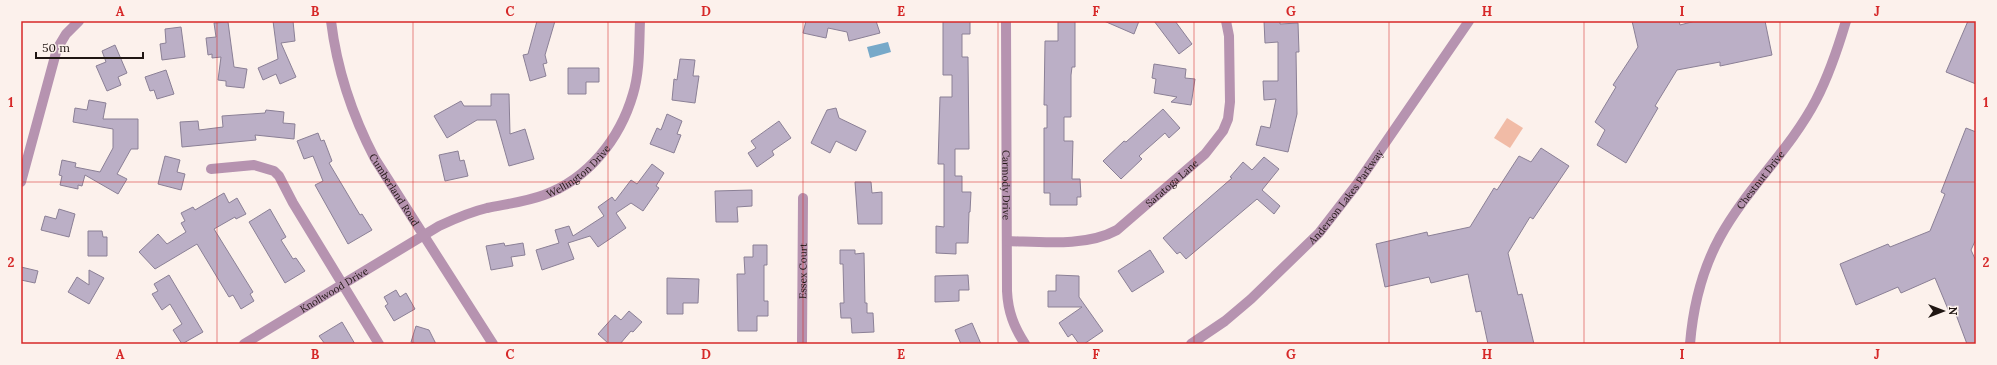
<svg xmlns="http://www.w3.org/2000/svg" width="1997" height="365" font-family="Lora,serif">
<rect width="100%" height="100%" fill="#fcf1ec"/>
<!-- green -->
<path fill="#f1bba6" d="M1507,118L1523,128L1510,148L1494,138Z"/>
<!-- water -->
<path fill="#77a9c9" d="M888,42L891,52L870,58L867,47Z"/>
<!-- building -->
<path fill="#bbafc6" stroke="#8b8096" d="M273,21H293L295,41L281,43L296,77L280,84L276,74L263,80L258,68L278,59Z
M537,21H555L545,55L547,63L543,64L546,76L530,81L523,55L528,54Z
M806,21H876L880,33L849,41L847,32L828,28L826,38L803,33Z
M943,21H970V34H962V57H968L969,149H955V176H962V192H971L970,212H969L968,243H956V254L936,253V226L944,227V164H938L940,97H952V75H943Z
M1058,21H1075V67H1072L1071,75V117H1064V141H1073L1072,179H1080L1081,197H1077V205H1050V193H1044V128H1047V105H1044L1045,41H1058Z
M1104,21H1139L1134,34Z
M1154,21H1175L1192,44L1179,54Z
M1264,21H1280V24L1298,23L1299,52H1296L1297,114L1288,152L1256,145L1261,126L1270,128L1276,99L1264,100L1263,81H1278V42L1265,43Z
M1632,21H1679L1680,25L1695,21H1765L1772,55L1720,66V62L1677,70L1655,106L1658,108L1626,163L1597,145L1605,130L1595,122L1616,87L1613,85L1638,47Z
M1968,21H1976V84L1946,72Z
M228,22L234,67L247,69L244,88L226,86V81L218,80L221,57L212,58V54L208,55L206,38L216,37L214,23Z
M181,27L185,57L162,60L160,44L166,43L165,29Z
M115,45L127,73L118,77L121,85L107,91L96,66L106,62L102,51Z
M680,59L695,60L693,76H699L695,103L672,100L674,79L677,80Z
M1154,64L1186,69L1185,78L1195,79L1191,105L1171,102L1177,97L1154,93L1156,79L1152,78Z
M568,68H599V82H586V94H568Z
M166,70L174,94L157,99L154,90L150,91L145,77Z
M491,94H509L510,134L525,129L534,159L509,166L496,120H477L447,138L434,116L461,101L464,106H491Z
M89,100L106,103L103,119H138V149H131L117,174L127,179L118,194L85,175L82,186L78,185V189L60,185L62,176L59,175L62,160L76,163L75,167L100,172L113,148V129L73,122L75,108L87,110Z
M836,108L839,118L866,131L856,151L836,141L830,153L811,143L827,110Z
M1163,109L1180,128L1169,138L1165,133L1139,156L1142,159L1121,179L1103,161L1124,141L1126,142Z
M266,110L284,112L283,123L295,124L294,139L255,135L256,140L182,147L180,122L198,121L199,130L223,127L222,116L265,113Z
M667,114L682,121L677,134L681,135L674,153L650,144L657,128L661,130Z
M779,121L791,138L772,151L774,155L757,167L748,153L756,148L751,141Z
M1966,128L1976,132V239L1971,250L1976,261V344H1967L1955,312L1950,314L1935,278L1901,293L1898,287L1856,305L1840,264L1888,244L1890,247L1930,231L1945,194L1941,192Z
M318,133L321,141L324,140L332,161L329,163L360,215L362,214L372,230L348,244L315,185L323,181L313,156L304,159L297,141Z
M1541,148L1569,166L1533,219L1530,217L1508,253L1518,295L1522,294L1534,344H1488L1481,311L1476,312L1468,274L1431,283L1429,277L1385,287L1376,244L1427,232L1428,236L1470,227L1494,188L1497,190L1519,156L1531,162Z
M458,151L460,161L464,160L468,176L445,181L439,155Z
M165,156L180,160L177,172L185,174L181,190L158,184Z
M1264,157L1279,169L1262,190L1280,206L1274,214L1257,199L1186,259L1180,252L1177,254L1163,238L1232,178L1230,177L1243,162L1252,170Z
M652,164L664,173L656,186L659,188L643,211L631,203L616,213L626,228L598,247L590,236L568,243L574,259L542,270L536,250L559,243L555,230L569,226L573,236L604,216L598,207L612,197L615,201L631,180L637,184Z
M855,182H871L872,193L882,192V224H858Z
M752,190V206L737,207L738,222H716L715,191Z
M224,193L229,203L237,198L246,214L236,219L235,217L214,229L253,292L250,294L254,301L241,309L233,295L229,297L197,244L155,269L139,252L158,234L167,244L186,232L181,223L185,221L181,213L193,207L195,210Z
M59,209L75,214L69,237L41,230L45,216L56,219Z
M270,209L286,237L281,240L293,259L296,258L305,271L285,283L249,222Z
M88,231H102L103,237H107V256H88Z
M504,243L505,246L523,243L525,255L511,257L513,266L491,270L486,246Z
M753,245H767V265H764V301H768V316H757V331H738L737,274H745L744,257H753Z
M840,250H855V254L864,253L865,303H867V313H873L874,332L852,333L851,318H841L840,303H844L843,264H840Z
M1150,250L1164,272L1132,292L1118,271Z
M21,267L38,271L35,283L21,280Z
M89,270L104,278L89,304L68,292L77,277L89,285Z
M169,275L203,332L182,344L173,330L182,324L170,304L162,310L152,294L158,291L154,284Z
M968,275L969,290H959V301L935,302V276Z
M1056,275L1079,276V297L1103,331L1084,344H1079L1072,334L1068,337L1059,323L1082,307H1048V291H1056Z
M667,278L699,279L698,303H683V314H667Z
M396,290L400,297L406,293L415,309L394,321L385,306L388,304L384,297Z
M629,311L642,322L633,332L631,331L620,344H609L598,334L615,315L621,320Z
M342,322L355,344H325L319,336Z
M972,323L981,344H961L955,330Z
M416,326L429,330L436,344H417L411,342Z"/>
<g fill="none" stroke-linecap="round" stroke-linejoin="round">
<!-- minor -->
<g stroke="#b693b0" stroke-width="10">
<path id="s1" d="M331,21C337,70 352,115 375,159L493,344"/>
<path id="s2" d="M1006,21L1007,291C1008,312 1014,327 1025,344"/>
<path d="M211,169L254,165L274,171L279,176L293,203L379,344"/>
<path d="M21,182L57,49L66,34L79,21"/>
<path id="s3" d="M1007,241C1042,242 1086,247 1117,230L1205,154L1223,131L1228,119L1230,102L1229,36L1226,21"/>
<path id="s4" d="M244,344L439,226C454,219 470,212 487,208C506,204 525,202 544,195C588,179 620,139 633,94C640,71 639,45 640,21"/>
<path id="s5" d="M802,344L803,198"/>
<path id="s6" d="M1191,344L1225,321L1251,299L1319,233L1357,184L1469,21"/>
<path id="s7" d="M1690,344C1693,307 1702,270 1720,237C1747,188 1790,150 1816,100C1829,75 1838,48 1846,21"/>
</g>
</g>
<!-- grid -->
<path fill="none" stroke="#d62828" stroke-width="1" stroke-opacity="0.55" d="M217,21V344M413,21V344M608,21V344M803,21V344M998,21V344M1194,21V344M1389,21V344M1584,21V344M1780,21V344M21,182H1976"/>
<g text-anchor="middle" stroke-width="3" stroke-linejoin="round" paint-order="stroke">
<!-- street labels -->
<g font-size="10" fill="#201613" stroke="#fcf1ec">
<text dy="4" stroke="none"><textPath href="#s4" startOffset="380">Wellington Drive</textPath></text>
<text dy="4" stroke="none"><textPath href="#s7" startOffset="182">Chestnut Drive</textPath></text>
<text dy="4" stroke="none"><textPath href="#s3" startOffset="184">Saratoga Lane</textPath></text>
<text dy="4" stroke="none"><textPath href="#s2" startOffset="164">Carmody Drive</textPath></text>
<text dy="4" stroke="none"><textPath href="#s1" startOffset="182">Cumberland Road</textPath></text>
<text dy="4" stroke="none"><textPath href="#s6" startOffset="215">Anderson Lakes Parkway</textPath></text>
<text dy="4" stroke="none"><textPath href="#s5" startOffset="73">Essex Court</textPath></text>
<text dy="4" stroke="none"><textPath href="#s4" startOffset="105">Knollwood Drive</textPath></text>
</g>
</g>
<!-- border -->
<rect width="1997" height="365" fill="none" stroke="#fcf1ec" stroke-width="44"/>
<!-- north arrow -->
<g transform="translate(1943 311) rotate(90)" stroke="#fcf1ec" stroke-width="3" paint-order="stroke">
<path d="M0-3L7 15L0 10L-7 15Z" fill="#201613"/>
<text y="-6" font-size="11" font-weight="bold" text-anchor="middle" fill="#201613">N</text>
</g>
<!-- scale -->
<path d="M36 52v6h107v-6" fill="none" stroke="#201613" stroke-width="2"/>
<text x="42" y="52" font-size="12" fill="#201613" stroke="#fcf1ec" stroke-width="3" paint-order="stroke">50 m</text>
<rect x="22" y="22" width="1953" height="321" fill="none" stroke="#d62828" stroke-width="1.5"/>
<g font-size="13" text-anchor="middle" font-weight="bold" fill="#d62828">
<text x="120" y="16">A</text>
<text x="315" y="16">B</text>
<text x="510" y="16">C</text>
<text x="706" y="16">D</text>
<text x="901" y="16">E</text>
<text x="1096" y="16">F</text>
<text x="1291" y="16">G</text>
<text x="1487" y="16">H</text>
<text x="1682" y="16">I</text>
<text x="1877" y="16">J</text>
<text x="11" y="107">1</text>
<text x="1986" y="107">1</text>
<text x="11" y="267">2</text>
<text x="1986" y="267">2</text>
<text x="120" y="359">A</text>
<text x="315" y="359">B</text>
<text x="510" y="359">C</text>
<text x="706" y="359">D</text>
<text x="901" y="359">E</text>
<text x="1096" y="359">F</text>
<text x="1291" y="359">G</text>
<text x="1487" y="359">H</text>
<text x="1682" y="359">I</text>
<text x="1877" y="359">J</text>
</g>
</svg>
